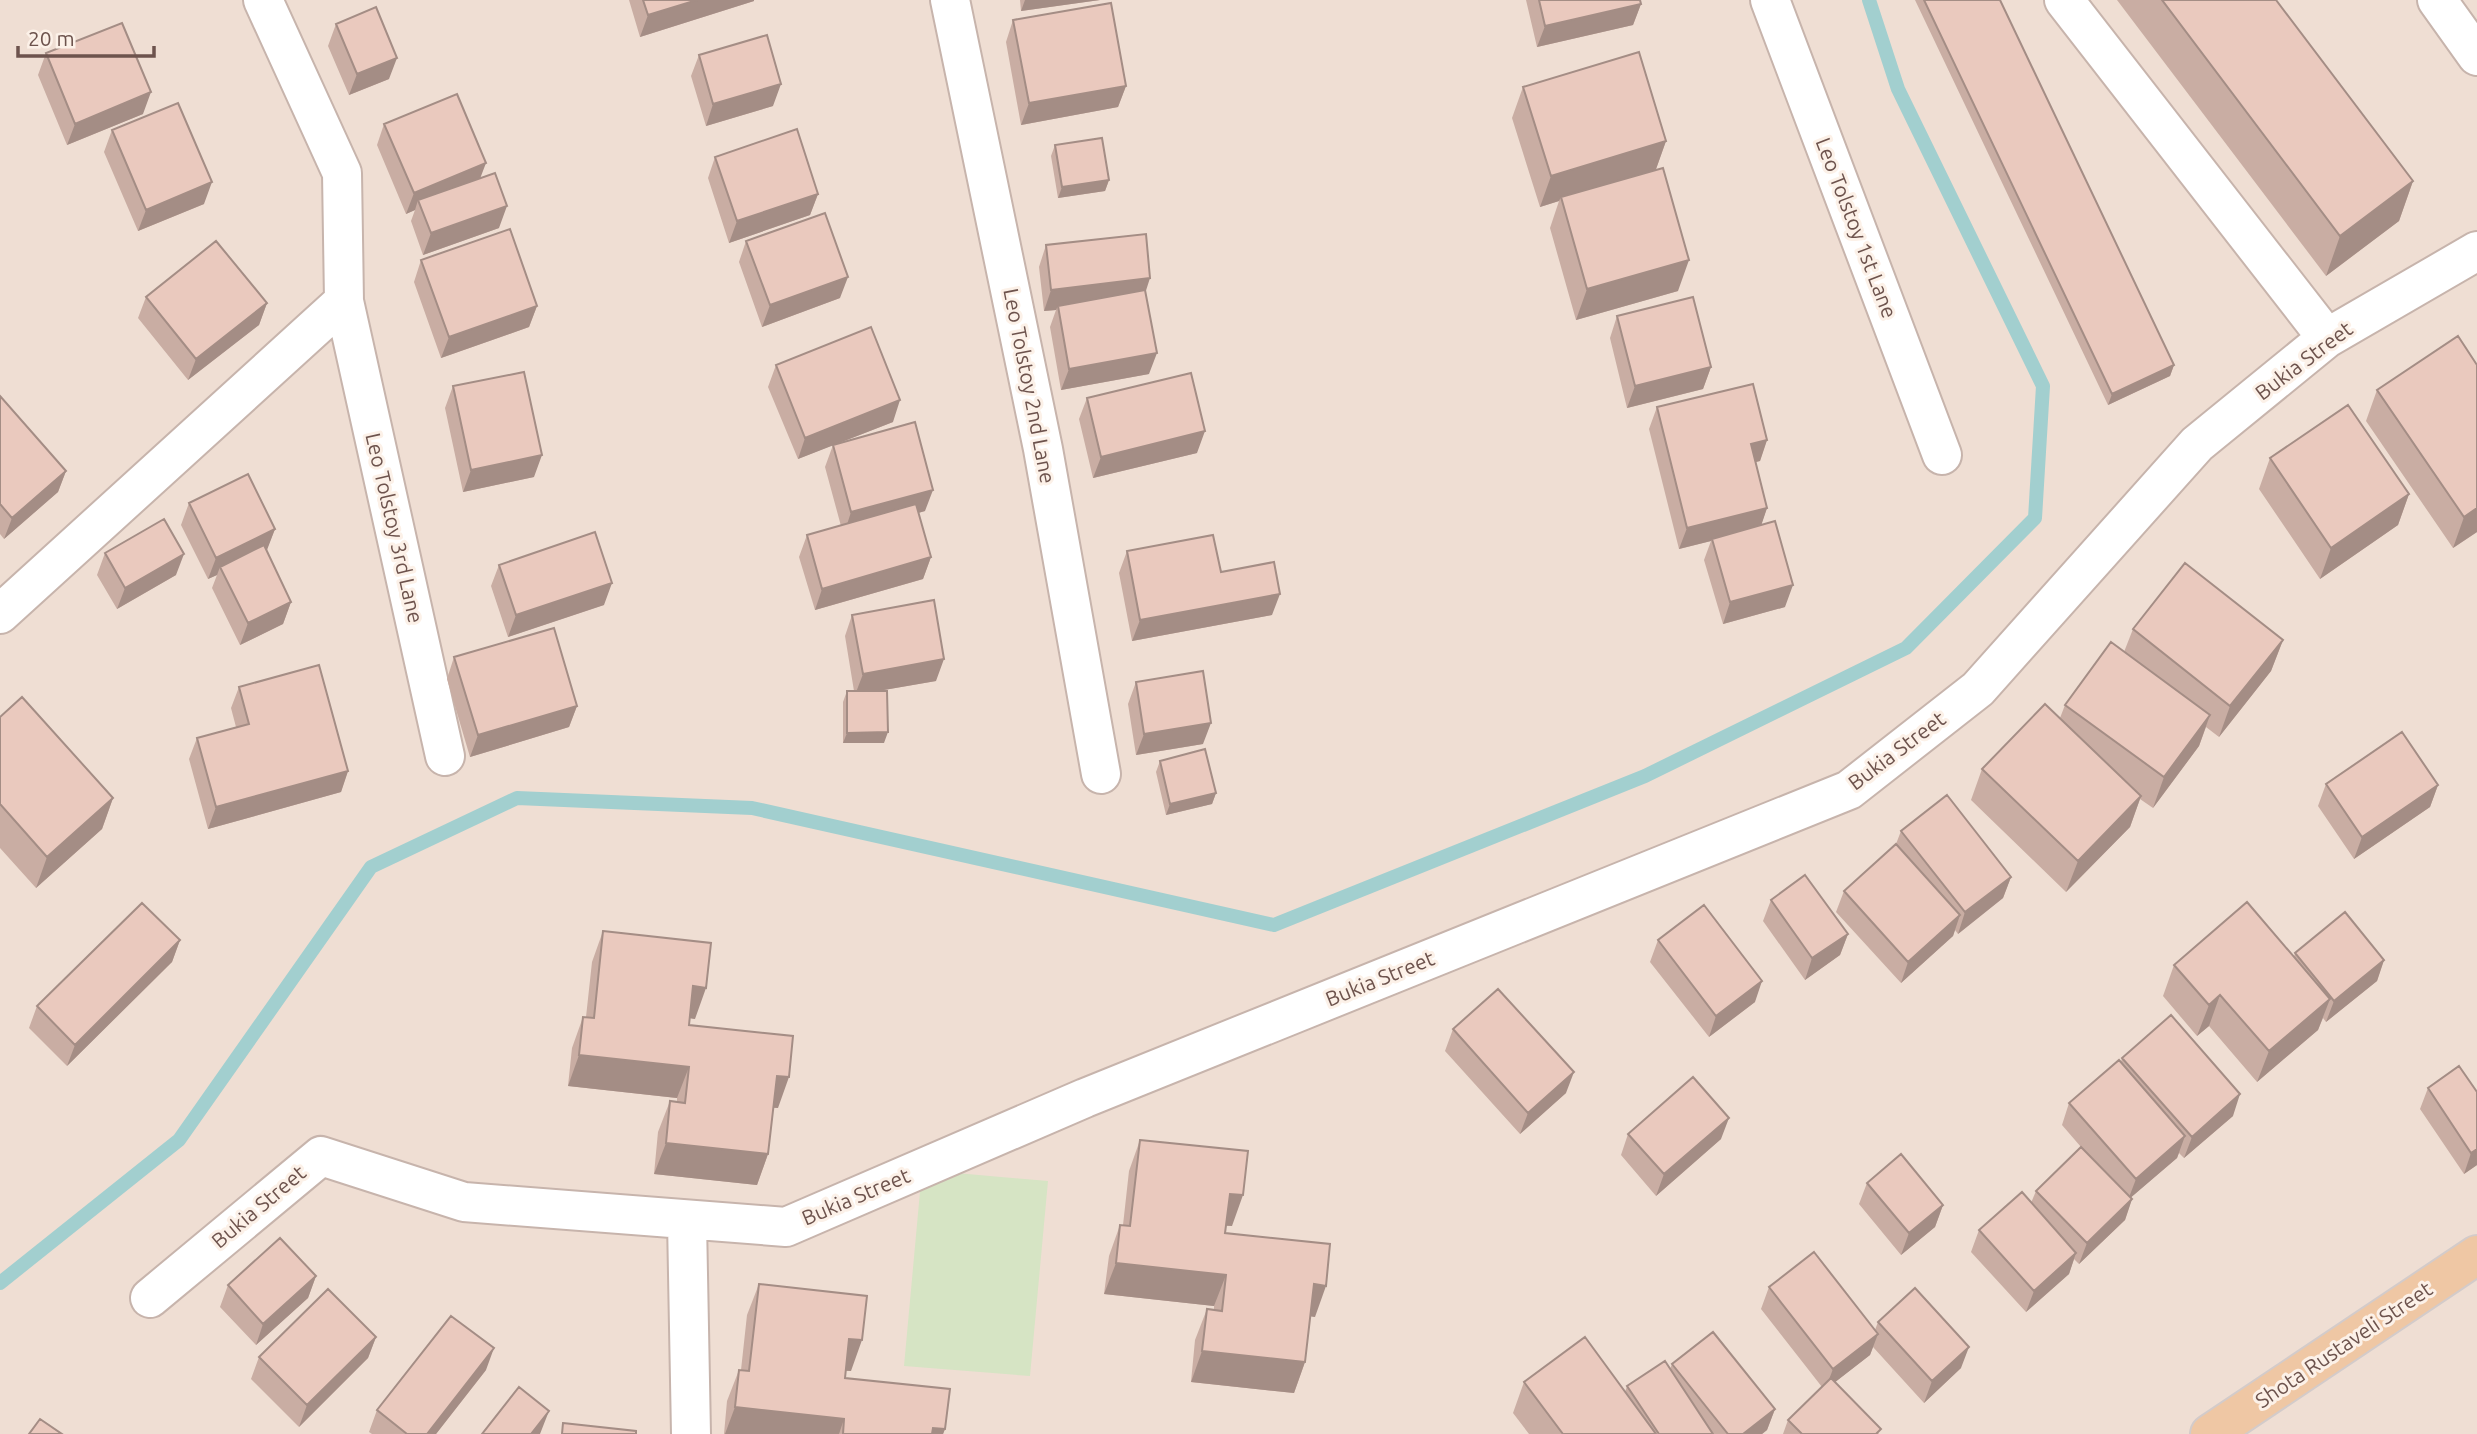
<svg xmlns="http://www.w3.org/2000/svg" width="2477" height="1434" font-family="Ubuntu,sans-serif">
<rect width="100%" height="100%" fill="#f8ede3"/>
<!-- residential -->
<path fill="#efded3" d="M0,0H2477V1434H0Z"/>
<!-- green -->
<path fill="#d6e4c4" d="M922,1170L1048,1181L1030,1376L904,1366Z"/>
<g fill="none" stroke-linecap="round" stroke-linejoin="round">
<!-- stream -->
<path stroke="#a2cfcf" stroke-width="14" d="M0,1283L179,1140L371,867L517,798L752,808L1274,925L1645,776L1906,648L2035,518L2043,386L1898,89L1869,0"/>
<defs>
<path id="minor" d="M263,0L342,173L344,301L445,756
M950,0L1043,449L1101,774
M1770,0L1942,455
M2064,0L2327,338
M2437,0L2477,56
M0,614L344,301
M687,1221L691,1434
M150,1298L321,1156L464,1202L786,1227L1085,1098L1849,790L1978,689L2197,444L2327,338L2477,251"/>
<path id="major" d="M2210,1434L2477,1255"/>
</defs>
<!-- minor casing -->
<use href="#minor" stroke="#c7b4ac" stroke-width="42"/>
<!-- major casing -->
<use href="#major" stroke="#d3cbca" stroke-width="42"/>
<!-- minor -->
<use href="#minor" stroke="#fff" stroke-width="38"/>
<!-- major -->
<use href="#major" stroke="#efc7a4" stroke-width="38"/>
</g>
<!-- wall -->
<path fill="#c9ada3" d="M629,0H754V1L640,37Z
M1020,0H1100L1021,11Z
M1526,0H1640L1641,4L1633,25L1537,47Z
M1915,0H2000L2174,365L2170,376L2108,405Z
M2117,0H2276L2413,181L2399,221L2326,276Z
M1013,20L1126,86L1118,107L1021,125L1006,42Z
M336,24L389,79L349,95L328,46Z
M46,53L143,114L67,145L38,75Z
M699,55L773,106L706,126L691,76Z
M1523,87L1666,141L1656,169L1678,291L1576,320L1550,228L1559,201L1540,207L1512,118Z
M384,124L481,178L499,228L423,255L411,221L415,210L406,214L377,145Z
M112,130L204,204L138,231L104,152Z
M1055,145L1109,180L1105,191L1058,198L1051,156Z
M715,157L818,194L810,215L729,243L708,178Z
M746,241L840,298L762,327L739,262Z
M1046,245L1146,292L1149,374L1061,390L1050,327L1056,310L1044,311L1039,267Z
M421,260L537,306L529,327L441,358L414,282Z
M146,297L267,303L259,325L188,380L138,318Z
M1617,316L1711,367L1703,389L1627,408L1610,338Z
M776,365L893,422L834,445L925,511L918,513L931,557L923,579L815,610L799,557L807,535L841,526L825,467L833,445L798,459L768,387Z
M453,386L534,477L463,492L445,408Z
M2377,390L2477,532L2453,548L2366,421Z
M0,396L66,471L58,492L4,539L0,534Z
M1087,398L1197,453L1093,478L1079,419Z
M1657,407L1767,440L1760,461L1756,462L1767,508L1761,525L1785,607L1723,624L1704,560L1711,541L1679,549L1649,429Z
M2270,458L2409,494L2398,525L2320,579L2259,489Z
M189,503L275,529L266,551L291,602L283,624L240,645L212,588L217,575L208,579L181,525Z
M1127,551L1221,572L1272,615L1132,641L1119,573Z
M105,553L176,575L117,609L97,575Z
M499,565L604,605L508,637L491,586Z
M852,615L936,681L878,691L884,743H843V702L847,691H854L845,636Z
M2133,629L2283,640L2271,671L2219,737L2206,727L2199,746L2153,808L2140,799L2130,827L2066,892L1971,800L1982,769L2060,718L2065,705L2124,652Z
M454,657L577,706L569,727L470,757L447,679Z
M1136,682L1203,744L1136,755L1128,704Z
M239,687L348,771L341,792L208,829L189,759L197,738L236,727L231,708Z
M0,717L113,798L102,829L36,888L0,848Z
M1160,761L1216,793L1212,804L1166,815L1156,772Z
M2326,784L2438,785L2430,807L2354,859L2318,806Z
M1901,831L2011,877L2003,898L1958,934L1955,930L1953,936L1901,983L1836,912L1844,891L1896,844Z
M1771,900L1848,934L1840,955L1805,980L1763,921Z
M603,931L695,1019L690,1018L689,1025L778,1108H773L768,1154L757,1185L654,1174L658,1132L670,1101L677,1102V1098L568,1086L572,1048L583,1017H586L592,962Z
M180,940L172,962L67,1066L29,1028L37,1006Z
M1658,940L1755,1002L1709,1037L1650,962Z
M2295,953L2384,960L2377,981L2326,1022L2323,1018L2318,1030L2257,1082L2209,1026L2197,1036L2163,996L2174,965L2294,957Z
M1453,1029L1566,1093L1520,1134L1445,1051Z
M2122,1058L2233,1116L2184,1158L2179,1153L2177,1158L2131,1197L2132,1199L2125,1220L2079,1264L2074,1259L2069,1274L2026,1312L1971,1252L1979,1230L2031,1203L2036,1191L2081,1147L2062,1125L2069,1103L2121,1062Z
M2459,1066L2477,1165L2464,1174L2420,1109L2428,1088Z
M1628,1134L1721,1139L1656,1196L1621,1155Z
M1140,1140L1232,1226H1226L1225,1233L1315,1317L1310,1316L1305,1362L1294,1393L1191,1382L1195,1340L1207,1309L1214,1310V1306L1104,1294L1109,1256L1120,1225H1123L1129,1171Z
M1867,1183L1943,1205L1935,1227L1901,1255L1859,1204Z
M316,1276L308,1298L256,1345L220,1307L228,1285Z
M759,1284L851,1371H845V1378L945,1429L943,1434H724L727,1401L739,1370H741L747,1315Z
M1769,1287L1875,1330L1878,1322L1961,1368L1924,1403L1873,1347L1870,1355L1835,1382L1879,1434H1783L1788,1420L1822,1387L1761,1309Z
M376,1337L368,1358L299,1427L251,1379L259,1357Z
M1672,1364L1775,1409L1767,1430L1762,1434H1529L1513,1413L1524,1382L1625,1392L1627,1386L1670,1369Z
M486,1370L436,1434H372L369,1432L377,1410Z"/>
<!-- shaded-wall -->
<path fill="#a48d85" d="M697,0H754V1L640,37L648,15Z
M1025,0H1100L1021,11Z
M1641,4L1633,25L1537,47L1545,26Z
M397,58L389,79L349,95L357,74Z
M781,84L773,106L706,126L713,104Z
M1126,86L1118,107L1021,125L1029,103Z
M151,92L143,114L67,145L75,124Z
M1666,141L1655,172L1561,197L1559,201L1540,207L1551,176Z
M486,163L478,184L418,200L415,210L406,214L414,193Z
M1109,180L1105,191L1058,198L1062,187Z
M2413,181L2399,221L2326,276L2340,236Z
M212,182L204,204L138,231L146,210Z
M818,194L810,215L729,243L737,221Z
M507,206L499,228L423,255L431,233Z
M1689,260L1678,291L1576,320L1587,289Z
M848,277L840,298L762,327L770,305Z
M1150,278L1143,300L1058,306L1056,310L1044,311L1051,290Z
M267,303L259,325L188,380L196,359Z
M537,306L529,327L441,358L449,337Z
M1157,353L1149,374L1061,390L1069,369Z
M2174,365L2170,376L2108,405L2112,394Z
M1711,367L1703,389L1627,408L1635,386Z
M900,400L893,422L798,459L805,438Z
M1205,431L1197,453L1093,478L1101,457Z
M1767,440L1760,461L1743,465L1751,444Z
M542,455L534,477L463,492L471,470Z
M66,471L58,492L4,539L12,518Z
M933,490L925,511L844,534L851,512Z
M2409,494L2398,525L2320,579L2331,548Z
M1767,508L1760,529L1712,539L1711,541L1679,549L1687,528Z
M2477,508V532L2453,548L2464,517Z
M275,529L267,550L223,572L220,567L217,575L208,579L216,558Z
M184,554L176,575L117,609L125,588Z
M931,557L923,579L815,610L822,589Z
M612,583L604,605L508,637L516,615Z
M1793,585L1785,607L1723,624L1730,602Z
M1280,594L1272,615L1132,641L1140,620Z
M291,602L283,624L240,645L248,623Z
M2283,640L2271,671L2219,737L2230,706Z
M944,659L936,681L855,695L863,674Z
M577,706L569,727L470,757L478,735Z
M2210,715L2199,746L2153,808L2164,777Z
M1211,723L1203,744L1136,755L1144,734Z
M888,732L884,743H843L847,733Z
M348,771L341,792L208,829L216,807Z
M2438,785L2430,807L2354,859L2362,837Z
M1216,793L1212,804L1166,815L1170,804Z
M2141,796L2130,827L2066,892L2078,861Z
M113,798L102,829L36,888L47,857Z
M2011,877L2003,898L1958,934L1965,912Z
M1960,915L1953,936L1901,983L1908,962Z
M1848,934L1840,955L1805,980L1812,958Z
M180,940L172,962L67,1066L75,1045Z
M2384,960L2377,981L2326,1022L2334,1001Z
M1762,981L1755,1002L1709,1037L1716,1016Z
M693,986L706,988L695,1019L682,1017Z
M2220,995L2209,1026L2197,1036L2209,1005Z
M2330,999L2318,1030L2257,1082L2269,1051Z
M579,1055L689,1067L677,1098L568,1086Z
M1574,1072L1566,1093L1520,1134L1528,1113Z
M777,1076L789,1077L778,1108L766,1107Z
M2240,1094L2233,1116L2184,1158L2192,1137Z
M1729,1118L1721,1139L1656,1196L1664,1174Z
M2185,1136L2177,1158L2128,1200L2136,1179Z
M666,1143L768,1154L757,1185L654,1174Z
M2477,1149V1165L2464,1174L2471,1153Z
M1230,1194L1243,1195L1232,1226L1219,1225Z
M2132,1199L2125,1220L2079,1264L2087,1243Z
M1943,1205L1935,1227L1901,1255L1909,1233Z
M2076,1253L2069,1274L2026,1312L2034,1291Z
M1116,1263L1226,1275L1214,1306L1104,1294Z
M316,1276L308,1298L256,1345L263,1324Z
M1314,1284L1326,1286L1315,1317L1302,1315Z
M1878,1334L1870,1355L1825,1390L1833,1369Z
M376,1337L368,1358L299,1427L307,1405Z
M849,1339L862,1340L851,1371L837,1370Z
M1969,1347L1961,1368L1924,1403L1932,1381Z
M494,1348L486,1370L436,1434H427Z
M1202,1351L1305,1362L1294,1393L1191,1382Z
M735,1407L844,1419L839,1434H725Z
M1775,1409L1767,1430L1762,1434H1743Z
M549,1411L540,1434H531Z
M933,1428L945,1429L943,1434H931Z"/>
<!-- building -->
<path fill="#eac9be" stroke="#a48d85" stroke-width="2" d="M643,0H697L648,15Z
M1539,0H1640L1641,4L1545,26Z
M1924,0H2000L2174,365L2112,394Z
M2162,0H2276L2413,181L2340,236Z
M1111,3L1126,86L1029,103L1013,20Z
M376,7L397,58L357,74L336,24Z
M122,23L151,92L75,124L46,53Z
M767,35L781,84L713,104L699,55Z
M1639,52L1666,141L1551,176L1523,87Z
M457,94L486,163L414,193L384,124Z
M178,103L212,182L146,210L112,130Z
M797,129L818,194L737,221L715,157Z
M1102,138L1109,180L1062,187L1055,145Z
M1663,168L1689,260L1587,289L1561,197Z
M495,173L507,206L431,233L418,200Z
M825,213L848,277L770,305L746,241Z
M510,229L537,306L449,337L421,260Z
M1146,234L1150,278L1051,290L1046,245Z
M216,241L267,303L196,359L146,297Z
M1145,290L1157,353L1069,369L1058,306Z
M1693,297L1711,367L1635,386L1617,316Z
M871,327L900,400L805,438L776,365Z
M2458,336L2477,365V508L2464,517L2377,390Z
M524,372L542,455L471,470L453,386Z
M1191,373L1205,431L1101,457L1087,398Z
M1753,384L1767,440L1751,444L1767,508L1687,528L1657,407Z
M0,396L66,471L12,518L0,504Z
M2348,405L2409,494L2331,548L2270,458Z
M915,422L933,490L851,512L833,445Z
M248,474L275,529L216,558L189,503Z
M916,504L931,557L822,589L807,535Z
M164,519L184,554L125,588L105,553Z
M1775,521L1793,585L1730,602L1712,539Z
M595,532L612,583L516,615L499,565Z
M1213,535L1221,572L1274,562L1280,594L1140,620L1127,551Z
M264,545L291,602L248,623L220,567Z
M2185,563L2283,640L2230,706L2133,629Z
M934,600L944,659L863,674L852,615Z
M554,628L577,706L478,735L454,657Z
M2111,642L2210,715L2164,777L2065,705Z
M319,665L348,771L216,807L197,738L249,724L239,687Z
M1203,671L1211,723L1144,734L1136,682Z
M847,691H887L888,732L847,733Z
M22,697L113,798L47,857L0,804V717Z
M2045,704L2141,796L2078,861L1982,769Z
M2402,732L2438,785L2362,837L2326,784Z
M1205,749L1216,793L1170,804L1160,761Z
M1947,795L2011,877L1965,912L1901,831Z
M1896,844L1960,915L1908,962L1844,891Z
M1805,875L1848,934L1812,958L1771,900Z
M2247,902L2330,999L2269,1051L2220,995L2209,1005L2174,965Z
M142,903L180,940L75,1045L37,1006Z
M1704,905L1762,981L1716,1016L1658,940Z
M2345,912L2384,960L2334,1001L2295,953Z
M603,931L711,943L706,988L693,986L689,1025L793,1036L789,1077L777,1076L768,1154L666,1143L670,1101L685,1103L689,1067L579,1055L583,1017L594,1018Z
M1498,989L1574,1072L1528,1113L1453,1029Z
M2171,1015L2240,1094L2192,1137L2122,1058Z
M2119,1060L2185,1136L2136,1179L2069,1103Z
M2459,1066L2477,1092V1149L2471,1153L2428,1088Z
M1693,1077L1729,1118L1664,1174L1628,1134Z
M1140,1140L1248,1151L1243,1195L1230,1194L1225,1233L1330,1244L1326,1286L1314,1284L1305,1362L1202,1351L1207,1309L1222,1311L1226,1275L1116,1263L1120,1225L1130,1226Z
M2081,1147L2132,1199L2087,1243L2036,1191Z
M1901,1154L1943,1205L1909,1233L1867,1183Z
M2022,1192L2076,1253L2034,1291L1979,1230Z
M280,1238L316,1276L263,1324L228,1285Z
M1814,1252L1878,1334L1833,1369L1769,1287Z
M759,1284L867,1296L862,1340L849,1339L845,1378L950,1389L945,1429L933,1428L932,1434H843L844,1419L735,1407L739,1370L749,1371Z
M1915,1288L1969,1347L1932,1381L1878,1322Z
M328,1289L376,1337L307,1405L259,1357Z
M451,1316L494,1348L427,1434H407L377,1410Z
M1713,1332L1775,1409L1743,1434H1728L1672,1364Z
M1585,1337L1656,1434H1563L1524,1382Z
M1665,1361L1713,1434H1659L1627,1386Z
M1831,1378L1881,1429L1876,1434H1802L1788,1420Z
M519,1387L549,1411L531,1434H482Z
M40,1419L62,1434H29Z
M563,1423L636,1431V1434H562Z"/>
<g text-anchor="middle" stroke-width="6" stroke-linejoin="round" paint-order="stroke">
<!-- street labels -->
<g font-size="21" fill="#6d534d" stroke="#fcf1e8">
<text transform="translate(1856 228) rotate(69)" y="7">Leo Tolstoy 1st Lane</text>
<text transform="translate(2304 361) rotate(-37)" y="7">Bukia Street</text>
<text transform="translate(1029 386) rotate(79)" y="7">Leo Tolstoy 2nd Lane</text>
<text transform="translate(394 528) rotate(77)" y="7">Leo Tolstoy 3rd Lane</text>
<text transform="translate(1897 751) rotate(-37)" y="7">Bukia Street</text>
<text transform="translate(1380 979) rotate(-22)" y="7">Bukia Street</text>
<text transform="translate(856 1197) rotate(-23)" y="7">Bukia Street</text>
<text transform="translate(259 1207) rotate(-40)" y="7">Bukia Street</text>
<text transform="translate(2344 1345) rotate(-34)" y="7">Shota Rustaveli Street</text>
</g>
</g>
<!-- scale -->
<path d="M18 46v10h136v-10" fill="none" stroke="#6d534d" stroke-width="3.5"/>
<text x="28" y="46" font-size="21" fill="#6d534d" stroke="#fcf1e8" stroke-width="5" paint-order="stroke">20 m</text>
</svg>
